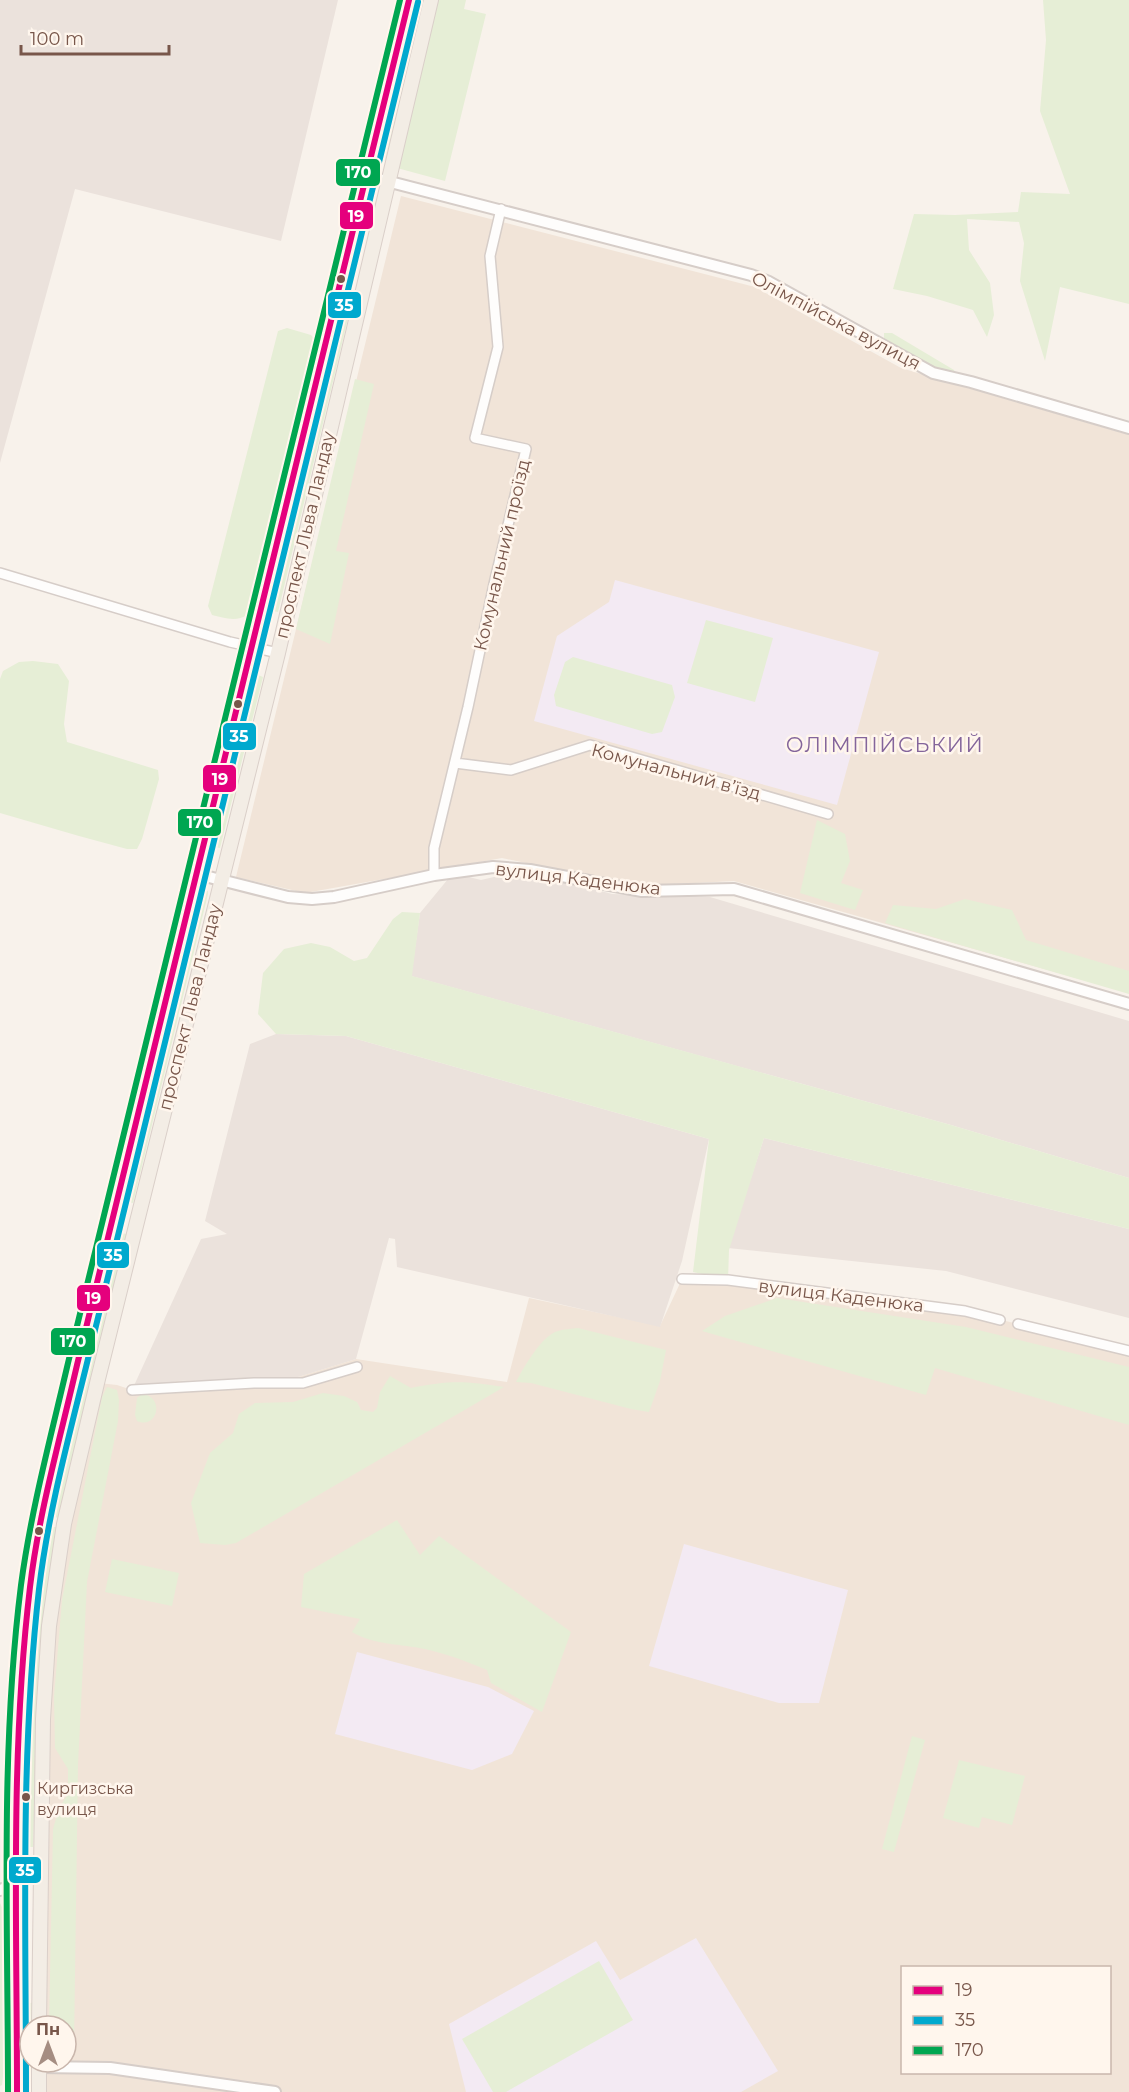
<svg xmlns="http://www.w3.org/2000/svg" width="1129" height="2092" font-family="Montserrat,sans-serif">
<rect width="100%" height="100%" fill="#f8f2eb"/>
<!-- residential -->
<path fill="#f1e4d8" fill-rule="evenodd" d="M401,196L755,287L901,368L1129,435V993L734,881L637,886L502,858L305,893L236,877Z
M682,1279L965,1311L1129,1351V2092H39V2062H66V2026H39L46,1720L58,1587L99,1383L117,1385L132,1390H146L177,1381L298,1377L356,1359L507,1382L529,1298L660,1326ZM902,1968H1110V2072H902Z"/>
<!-- industrial -->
<path fill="#ebe2dc" d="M0,0H338L281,241L75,189L0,463Z
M524,870L612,894L710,897L1129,1021V1178L951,1125L411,976L420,913L453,873L481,880Z
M276,1034L346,1036L709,1139L682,1261L660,1327L397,1267L395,1239L389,1238L356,1359L298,1377L177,1381L147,1390H132L201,1239L227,1234L205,1221L250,1044Z
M764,1138L1129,1229V1318L946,1271L728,1248Z"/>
<!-- education -->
<path fill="#f3eaf3" d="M615,580L879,652L837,805L534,721L557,636L609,602Z
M684,1544L848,1590L819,1703H779L649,1666Z
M357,1652L488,1687L534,1711L512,1754L472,1770L335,1734Z
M696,1938L778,2071L741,2092H466L449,2024L596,1941L620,1980Z"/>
<!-- green -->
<path fill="#e6eed6" d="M419,0H424L385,161L380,160Z
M437,0H466L464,9L486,14L445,181L397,168Z
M1043,0H1129V304L1060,287L1045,361L1020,281L1024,243L1019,222L967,219L969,250L990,283L994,315L987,337L973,310L927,296L893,289L914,214L955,215L1018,212L1021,192L1070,194L1040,111L1046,40Z
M343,313L349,314L278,612L273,611Z
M287,328L311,335L315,340L247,615C237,622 223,618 212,615L208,606L278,331Z
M884,333H892L954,370L955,373L951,375L929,366L884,341Z
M355,379L374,384L336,551L349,553L330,644L296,629Z
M706,620L773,638L755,702L687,683Z
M573,657L672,685L675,697L662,732L652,734L556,706L554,695L565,662Z
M33,661L58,664L69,681L64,724L67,742L158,770L159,779L142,839L137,849H127L79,836L0,813V679L3,671L19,662Z
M258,675L263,677L220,848L215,847Z
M817,820L845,834L850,861L841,883L863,890L855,910L800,893Z
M204,890L208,891V894L133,1203L128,1202Z
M965,899L1012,910L1026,940L1129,971V994L885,923L893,905L936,909Z
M402,912L420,913L412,976L951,1125L1129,1178V1229L764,1138L729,1250L728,1280L693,1272L709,1139L346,1036L276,1034L258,1014L263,973L284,949L311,943L330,947L354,961L367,958L393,919Z
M121,1233L127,1234L95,1358L59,1518L54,1517Z
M777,1298L966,1327L1129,1367V1425L935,1368L926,1395L702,1331L725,1316Z
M578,1328L666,1350L660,1381L649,1412L631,1409L531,1383L516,1382C524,1367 542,1335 558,1331C564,1329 571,1329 578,1328Z
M390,1376L411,1388C449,1380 466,1381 504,1387L236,1543L225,1545L200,1543L191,1503L210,1453L233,1433L239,1414L255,1403L293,1402L323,1393L344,1396L357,1402L361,1410L373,1412L377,1408L380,1392Z
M107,1387L117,1390L119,1400L118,1421L87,1582L78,1765L74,2046L66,2050V2026H49L53,1829L59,1808L68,1794V1769L55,1748L54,1697L62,1600L102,1397Z
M142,1394C165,1396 158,1430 137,1421L135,1415L137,1398Z
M397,1520L420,1555L439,1536L571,1632L542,1712L491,1683L487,1670C466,1661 447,1654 425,1649C401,1644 374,1645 352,1632L360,1619L301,1607L304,1574Z
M51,1527H57L49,1577L39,1671L33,1847H28C29,1739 33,1633 51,1527Z
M112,1559L179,1573L172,1606L105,1592Z
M912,1736L925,1740L894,1852L882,1849Z
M959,1760L1025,1776L1012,1825L982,1817L979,1828L943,1818Z
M0,1903L4,1911L3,2076L2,2085L0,2086Z
M599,1961L633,2020L506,2092H493L462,2039Z
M27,2003H33L32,2026H30L31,2092H26Z"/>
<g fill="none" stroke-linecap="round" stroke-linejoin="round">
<defs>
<path id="minor" d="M0,573L230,642L278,653
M455,763L511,770L590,745L828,814
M434,875V848L468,707L494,584L526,449L475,438L498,347L490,256L501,209
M682,1279L728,1280L965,1311L1000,1320
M1018,1324L1129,1351
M132,1390L254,1383H303L357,1367"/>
<path id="tertiary" d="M367,176L751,275L769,282L933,373L971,382L1129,428
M197,874L288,897L312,899L334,897L434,875L493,867L530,870L642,891L734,889L1129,1004
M0,1890L17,1884
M39,2067L110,2068L275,2092"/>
<path id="primary" d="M39,2026L43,1719L49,1626L64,1524L98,1379L278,653L431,0
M17,2092C18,1924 10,1755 30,1587C39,1512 60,1439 77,1365L409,0
M39,2092V2062"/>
</defs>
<!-- minor casing -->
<use href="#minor" stroke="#d6cdc8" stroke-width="12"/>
<!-- tertiary casing -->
<use href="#tertiary" stroke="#d6cdc8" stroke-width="14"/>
<!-- primary casing -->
<use href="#primary" stroke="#dacfc9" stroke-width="16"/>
<!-- minor -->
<use href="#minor" stroke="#fefdfc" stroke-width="9"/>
<!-- tertiary -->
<use href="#tertiary" stroke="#fefdfc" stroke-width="10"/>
<!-- primary -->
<use href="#primary" stroke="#f3ede5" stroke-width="14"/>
<defs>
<path id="bus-1" d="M17,2092C17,1924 10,1755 30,1587C39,1512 60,1439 77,1365L409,0"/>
<path id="bus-2" d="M26,2092C26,1924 20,1756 39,1589C48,1514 68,1440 86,1367L418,2"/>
<path id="bus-3" d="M8,2092C8,1923 0,1752 21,1585C31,1510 51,1436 68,1363L400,0"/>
</defs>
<!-- bus-1 casing -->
<use href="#bus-1" stroke="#fff6ed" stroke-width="10"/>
<!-- bus-2 casing -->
<use href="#bus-2" stroke="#fff6ed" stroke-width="10"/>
<!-- bus-3 casing -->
<use href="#bus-3" stroke="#fff6ed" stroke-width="10"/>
<!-- bus-1 -->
<use href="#bus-1" stroke="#e5007d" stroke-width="6"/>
<!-- bus-2 -->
<use href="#bus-2" stroke="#00a9ce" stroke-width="6"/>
<!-- bus-3 -->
<use href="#bus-3" stroke="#00a651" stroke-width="6"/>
</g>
<!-- markers -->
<g fill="#78564a" stroke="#fff6ed" stroke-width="2">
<circle cx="341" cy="279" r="5"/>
<circle cx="238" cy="704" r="5"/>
<circle cx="39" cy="1531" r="5"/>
<circle cx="26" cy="1797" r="5"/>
</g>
<g text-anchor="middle" stroke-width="5" stroke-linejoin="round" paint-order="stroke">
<!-- bus labels -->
<g font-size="16" fill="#78564a" stroke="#fff6ed" text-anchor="start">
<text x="37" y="1794">Киргизська<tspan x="37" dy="21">вулиця</tspan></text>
</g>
<!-- street labels -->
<g font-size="18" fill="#78564a" stroke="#fff6ed">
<text transform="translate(836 321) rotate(28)" y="6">Олімпійська вулиця</text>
<text transform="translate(305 535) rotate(-77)" y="6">проспект Льва Ландау</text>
<text transform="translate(502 555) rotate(-77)" y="6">Комунальний проїзд</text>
<text transform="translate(676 772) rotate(15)" y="6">Комунальний в’їзд</text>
<text transform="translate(578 879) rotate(7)" y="6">вулиця Каденюка</text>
<text transform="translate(190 1007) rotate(-76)" y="6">проспект Льва Ландау</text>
<text transform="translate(841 1296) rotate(7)" y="6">вулиця Каденюка</text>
</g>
<!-- quarter labels -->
<g font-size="21" letter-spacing="1.5" fill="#84659b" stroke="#fff6ed">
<text x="885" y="752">ОЛІМПІЙСЬКИЙ</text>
</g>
</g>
<g stroke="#fff6ed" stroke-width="2">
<rect x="335" y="158" width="46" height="29" rx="6" fill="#00a651"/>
<rect x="339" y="201" width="35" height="29" rx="6" fill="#e5007d"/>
<rect x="327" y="291" width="35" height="28" rx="6" fill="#00a9ce"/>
<rect x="222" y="722" width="35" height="29" rx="6" fill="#00a9ce"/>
<rect x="202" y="764" width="35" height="29" rx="6" fill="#e5007d"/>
<rect x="177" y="808" width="45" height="29" rx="6" fill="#00a651"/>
<rect x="96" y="1241" width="34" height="28" rx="6" fill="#00a9ce"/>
<rect x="76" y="1284" width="35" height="28" rx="6" fill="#e5007d"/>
<rect x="50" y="1327" width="46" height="29" rx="6" fill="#00a651"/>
<rect x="8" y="1856" width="34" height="28" rx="6" fill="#00a9ce"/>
</g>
<g font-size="16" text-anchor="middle" font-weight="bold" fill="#fff">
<text x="358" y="178">170</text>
<text x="356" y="222">19</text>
<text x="344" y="311">35</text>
<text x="239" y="742">35</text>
<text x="220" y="785">19</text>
<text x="200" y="828">170</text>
<text x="113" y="1261">35</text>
<text x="93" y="1304">19</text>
<text x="73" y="1347">170</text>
<text x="25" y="1876">35</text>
</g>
<!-- legend -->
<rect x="901" y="1966" width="210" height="108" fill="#fff6ed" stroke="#c9b6ac" stroke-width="1.5"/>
<rect x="913" y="1986" width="30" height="9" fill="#e5007d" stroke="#c9b6ac" stroke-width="1.5"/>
<text x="955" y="1996" font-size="18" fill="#78564a">19</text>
<rect x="913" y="2016" width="30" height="9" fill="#00a9ce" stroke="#c9b6ac" stroke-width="1.5"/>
<text x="955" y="2026" font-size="18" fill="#78564a">35</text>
<rect x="913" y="2046" width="30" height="9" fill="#00a651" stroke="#c9b6ac" stroke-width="1.5"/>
<text x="955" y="2056" font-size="18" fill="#78564a">170</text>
<!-- north arrow -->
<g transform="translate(48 2044)"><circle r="28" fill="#fff6ed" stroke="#c9b6ac" stroke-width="1.5"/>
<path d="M0-4.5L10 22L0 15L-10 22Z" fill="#a58d82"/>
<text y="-9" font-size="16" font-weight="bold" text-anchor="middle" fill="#78564a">Пн</text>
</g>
<!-- scale -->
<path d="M21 45v9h148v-9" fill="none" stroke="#78564a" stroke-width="3"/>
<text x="30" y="45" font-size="18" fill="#78564a" stroke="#fff6ed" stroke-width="4.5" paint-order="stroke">100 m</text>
</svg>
